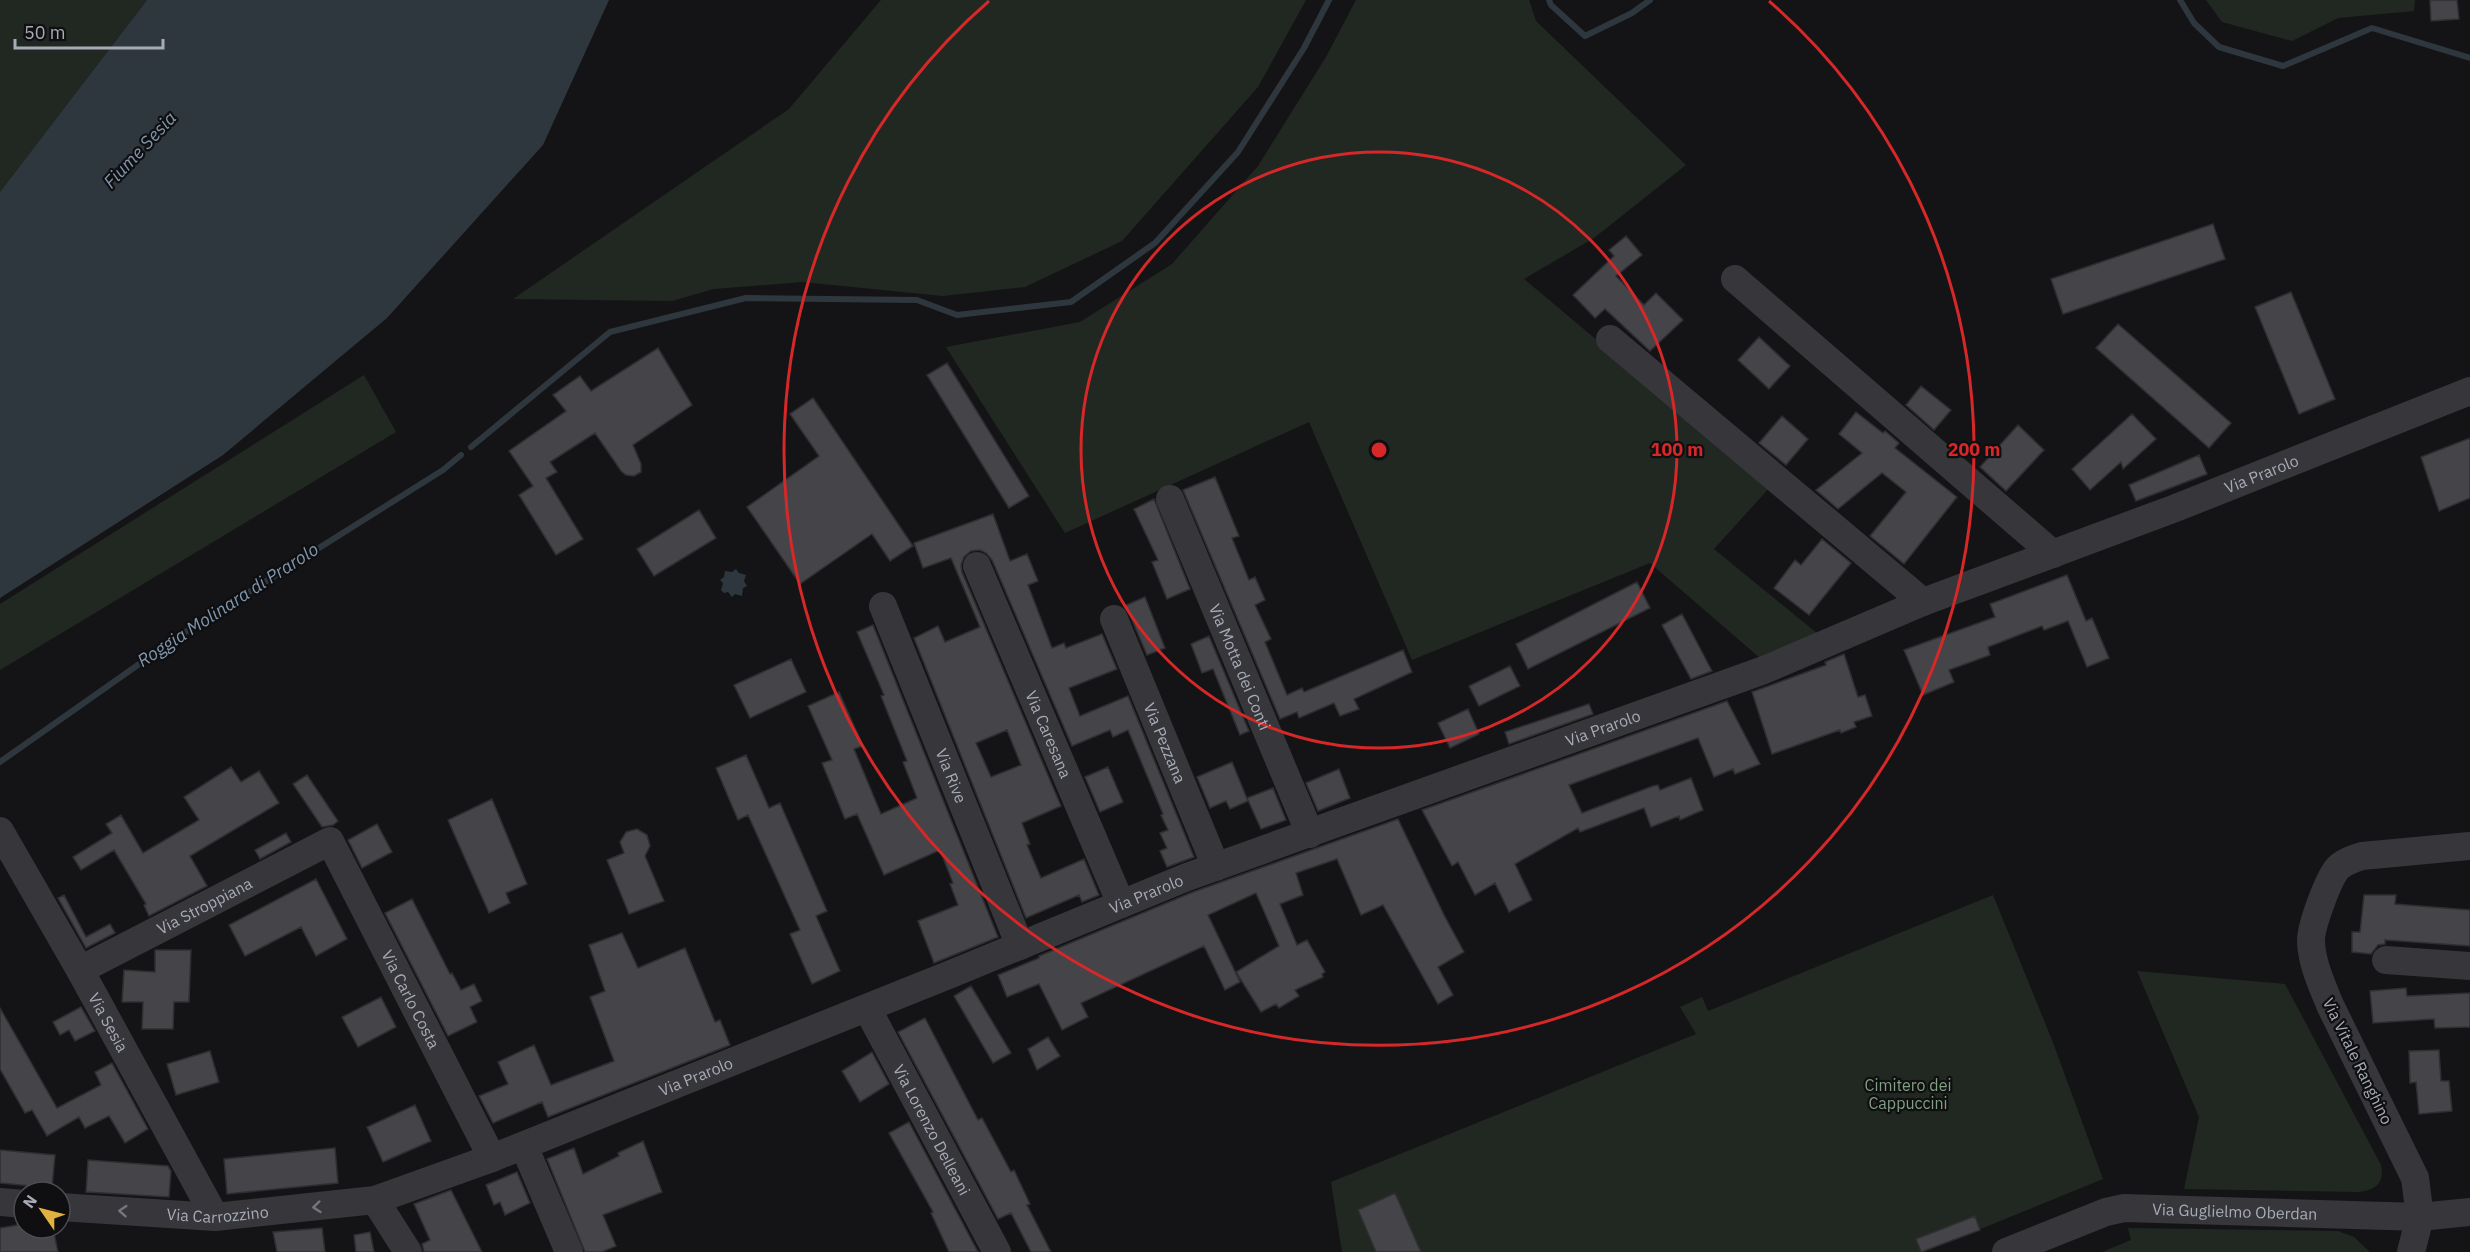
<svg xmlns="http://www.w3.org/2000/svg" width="2470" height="1252" font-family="'IBM Plex Sans',sans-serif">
<rect width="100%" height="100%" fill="#141416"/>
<!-- green -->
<path fill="#212822" d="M0,0H147L0,192Z
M881,0H1306L1258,87L1122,241L1025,287L943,296L803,282L714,289L672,301L513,299L789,109Z
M1356,0H1529L1536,21L1686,165L1594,238L1524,279L1771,486L1714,549L1818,634L1760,658L1650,563L1412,660L1309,422L1065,533L946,347L1080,322L1172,264L1258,166L1326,57Z
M2206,0H2415L2414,11L2338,18L2292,41L2222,22Z
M364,375L396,432L0,670V604Z
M1993,895L2052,1040L2103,1179L1924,1252H1342L1331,1182L1696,1034L1680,1007L1702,997L1708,1011Z
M2137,971L2285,984L2381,1165C2385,1183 2375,1191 2358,1192L2184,1189L2199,1117Z
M2128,1228L2338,1231L2354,1237L2370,1252H2102L2131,1240Z"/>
<!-- water -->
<path fill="#2f373e" d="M147,0H609L543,145L387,318L223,455L0,598V192Z
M736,569L739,573L746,575L744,581L747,586L743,588L742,596L735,594L732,597L728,592L724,593L721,590L723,583L720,580L724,577L725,571L732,572Z"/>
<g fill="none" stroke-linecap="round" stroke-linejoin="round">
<!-- stream -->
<path stroke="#2f373e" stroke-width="6" d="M1549,0L1551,5L1585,36L1632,13L1650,0
M2180,0L2194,23L2219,47L2283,66L2372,28L2470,58
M471,447L610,332L746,298L917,300L957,315L1071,302L1155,243L1238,152L1304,48L1329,0
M0,762L179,636L443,470L461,455"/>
</g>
<!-- building -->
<path fill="#444449" stroke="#2f2f32" stroke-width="1.5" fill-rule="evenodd" d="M2430,0H2457L2459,19L2431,21Z
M2213,224L2225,259L2063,314L2051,279Z
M1626,236L1642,255L1616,276L1644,305L1656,293L1683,320L1650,351L1605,309L1595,318L1573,295L1614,256L1609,250Z
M2291,292L2335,399L2299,414L2255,307Z
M2118,324L2231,423L2209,448L2096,348Z
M1759,337L1790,366L1769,389L1738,360Z
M658,348L692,405L633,445L641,464V472L634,476L626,475L621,471L595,433L550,462L557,472L546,478L583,539L556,555L519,495L533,486L509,451L566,411L553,395L580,376L591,391Z
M947,363L1029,496L1009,508L927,375Z
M1921,386L1951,410L1934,430L1906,405Z
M813,398L913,546L890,561L872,534L800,584L747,507L819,456L790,414Z
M1856,412L1883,433L1885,431L1899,443L1895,448L1957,497L1904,564L1870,536L1906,492L1882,473L1838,509L1816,490L1862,453L1839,434Z
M2132,414L2156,439L2123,469L2121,462L2090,490L2072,469Z
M1782,416L1808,439L1786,465L1759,443Z
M2018,425L2044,450L2006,491L1980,467Z
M2470,438V498L2439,511L2421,457Z
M2199,455L2207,474L2136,501L2129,485Z
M1215,477L1239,536L1232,538L1249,580L1255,577L1265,600L1255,605L1271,639L1265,642L1287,695L1302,688L1304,692L1403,650L1412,672L1354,699L1359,709L1340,716L1334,703L1299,718L1297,712L1280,719L1183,490Z
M1154,499L1190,589L1167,599L1152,562L1158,560L1134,509Z
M699,510L716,538L654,576L637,549Z
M993,514L1010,561L1027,554L1038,581L1028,585L1052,648L1064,643L1066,648L1102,634L1117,669L1069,688L1080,716L1128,696L1194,857L1167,867L1160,851L1167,848L1160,833L1168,830L1161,815L1163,814L1128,730L1113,737L1110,730L1072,746L992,560L986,553L980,550L971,551L964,557L961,565L962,572L1061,806L1022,823L1030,844L1027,845L1041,878L1084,859L1099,895L1082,902L1079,895L1026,918L914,638L938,626L945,642L980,627L951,558L923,568L914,543ZM1007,730L1021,765L991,777L976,743Z
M1822,539L1851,563L1809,615L1774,588L1795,560L1801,565Z
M2067,575L2086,621L2092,618L2109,658L2087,667L2068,621L2044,630L2042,626L1988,647L1990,655L1949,670L1954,682L1923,695L1904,650L1995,617L1990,604Z
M1637,582L1650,608L1528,669L1516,644Z
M1145,597L1165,648L1147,655L1129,613L1124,606Z
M1682,614L1712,671L1691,679L1662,625Z
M873,625L998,937L934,963L918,921L958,905L950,884L953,883L940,850L884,875L857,814L845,819L822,763L832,760L808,706L839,692L863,746L854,749L881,814L917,798L903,762L907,761L881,696L884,695L857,632Z
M1209,636L1249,731L1240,735L1213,669L1202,673L1191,644Z
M1844,654L1858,697L1865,695L1872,716L1854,722L1856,727L1841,733L1840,730L1772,754L1752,692L1826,665L1825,662Z
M791,659L806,692L750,718L734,685Z
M1510,666L1520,686L1479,706L1469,686Z
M1727,701L1760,764L1735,774L1733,769L1714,777L1698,738L1569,785L1582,813L1653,786L1658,785L1660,790L1691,778L1703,810L1680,820L1679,816L1651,827L1644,808L1580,832L1578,828L1515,864L1532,900L1509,912L1495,883L1475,895L1458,862L1452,866L1422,810Z
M1589,704L1593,714L1509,744L1505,732Z
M1468,709L1479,734L1450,748L1438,723Z
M746,755L769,808L780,803L827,911L816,916L840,971L812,984L790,934L800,930L748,815L738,820L716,768Z
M1232,762L1248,801L1230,809L1226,801L1210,808L1197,777Z
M231,767L241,782L259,771L279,803L190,856L207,886L149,916L144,905L146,904L114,850L81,870L73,857L112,833L106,824L121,815L143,853L199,820L184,797Z
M1108,767L1123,802L1100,812L1085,777Z
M1339,769L1350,798L1318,811L1306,783Z
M307,775L338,821L333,825L322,827L293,784Z
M1273,788L1286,820L1261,829L1247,798Z
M492,799L527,884L506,893L510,903L489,913L448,820Z
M1398,819L1444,915L1464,952L1438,967L1453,995L1438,1004L1383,905L1361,915L1337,859L1296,873L1303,895L1280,904L1297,945L1307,940L1325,972L1322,974L1323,977L1295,990L1299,996L1279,1008L1276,1004L1261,1012L1236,972L1279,946L1256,893L1208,915L1240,982L1225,990L1204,946L1081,1003L1088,1017L1062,1030L1039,984L1007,997L998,975L1039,958V956L1193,892Z
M377,824L392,852L362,868L348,840Z
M637,829L647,835L650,846L645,856L664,901L629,914L607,860L624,853L620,842L626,832Z
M286,833L291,842L260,859L255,850Z
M316,879L347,939L316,956L301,927L245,956L229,925Z
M64,895L86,937L110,924L115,933L86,948L58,898Z
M2364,895H2396L2395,904L2470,910V946L2385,940V944L2378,945L2371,954L2352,952V932H2360Z
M412,899L450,974L452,973L461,990L474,984L482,1001L470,1007L477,1022L448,1036L385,913Z
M622,933L638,968L685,948L715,1022L720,1020L730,1045L548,1117L542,1102L493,1123L479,1096L508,1084L498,1062L534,1045L551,1085L614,1061L590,997L605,991L589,945Z
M155,950H191L189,1002H174L173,1029H142L143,1002H122L124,970L155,972Z
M971,986L1011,1053L993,1063L954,996Z
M2406,988L2407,996L2470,993V1027L2435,1028L2434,1019L2373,1023L2370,991Z
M381,997L396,1027L358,1047L342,1017Z
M81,1007L95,1031L75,1041L69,1030L60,1035L53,1022Z
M0,1008L57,1108L101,1085L95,1072L112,1063L148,1129L125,1143L109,1116L85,1128L79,1117L47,1136L32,1110L25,1113L0,1069Z
M925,1018L978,1120L982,1118L1011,1172L1014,1170L1030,1204L1027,1205L1051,1252H1031L1011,1213L998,1219L898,1032Z
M1048,1037L1060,1056L1037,1070L1028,1049Z
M2439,1050L2441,1081H2449L2452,1111L2419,1114L2416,1082L2410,1083L2409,1051Z
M210,1051L219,1082L176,1095L167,1064Z
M872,1052L889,1084L860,1102L842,1071Z
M415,1105L431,1141L383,1162L367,1127Z
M909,1122L978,1252H949L931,1213L933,1212L889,1133Z
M643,1141L662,1192L603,1215L616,1246L602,1252H585L547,1159L574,1148L583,1174L619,1156L618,1153Z
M335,1148L338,1183L227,1194L224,1159Z
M0,1150L55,1155L52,1188L0,1183Z
M88,1160L168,1166L171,1171L169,1197L86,1192Z
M517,1172L530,1203L505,1215L500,1202L494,1205L486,1185Z
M451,1190L482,1252H424L422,1244L430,1240L414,1204Z
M1395,1193L1421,1252H1376L1358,1210Z
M1975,1216L1980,1230L1921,1252L1916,1239Z
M24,1224V1228H53L58,1252H0V1228Z
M322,1228L325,1252H277L273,1232Z
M370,1232L374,1252H356L354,1235Z"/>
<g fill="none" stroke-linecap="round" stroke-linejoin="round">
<!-- minor -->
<g stroke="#36363b" stroke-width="28">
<path d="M1735,279L2053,554"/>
<path d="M1610,339L1923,602"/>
<path id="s1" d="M1170,499L1310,834"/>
<path id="s2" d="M977,566L1121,904"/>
<path id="s3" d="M883,606L1020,946"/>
<path id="s4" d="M1114,619L1216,867"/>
<path id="s5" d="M0,831L80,970L215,1217"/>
<path d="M2386,960L2470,966"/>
<path id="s6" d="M80,970L330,841L492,1158"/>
<path id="s7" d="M867,1008L997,1252"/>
<path d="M524,1146L569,1252"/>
<path d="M375,1200L408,1252"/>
<path d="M0,1202L24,1204"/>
<path id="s8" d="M60,1207L215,1217L375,1200L492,1158L951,974L1187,877L1764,670L1923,602L2173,509L2470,391"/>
<path id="s9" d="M2006,1252L2106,1212L2124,1208L2420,1217L2470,1212"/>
<path d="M2411,1252L2420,1217L2415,1178L2330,1005C2322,985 2312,964 2311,942C2310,928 2328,880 2337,869C2343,862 2353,859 2362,856L2470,846"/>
</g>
</g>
<!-- one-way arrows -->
<defs><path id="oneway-chevron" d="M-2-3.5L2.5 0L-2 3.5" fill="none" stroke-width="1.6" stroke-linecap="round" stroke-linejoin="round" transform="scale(1.5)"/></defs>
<g stroke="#74767e">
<use href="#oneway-chevron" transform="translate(317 1207) rotate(174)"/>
<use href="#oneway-chevron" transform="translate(123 1211) rotate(-176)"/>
</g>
<!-- distance rings -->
<g fill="none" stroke="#d62828" stroke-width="3">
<circle cx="1379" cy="450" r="298"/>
<path d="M1769 1A595 595 0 1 1 989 1"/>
</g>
<g text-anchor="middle" stroke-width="4.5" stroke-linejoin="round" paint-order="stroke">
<!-- street labels -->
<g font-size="16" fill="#a7abb5" stroke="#0f0f11">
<text dy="6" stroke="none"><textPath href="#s8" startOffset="2338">Via Prarolo</textPath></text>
<text dy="6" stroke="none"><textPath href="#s1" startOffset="182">Via Motta dei Conti</textPath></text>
<text dy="6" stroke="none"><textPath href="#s8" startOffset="1632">Via Prarolo</textPath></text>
<text dy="6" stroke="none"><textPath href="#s2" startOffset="183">Via Caresana</textPath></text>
<text dy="6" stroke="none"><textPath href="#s4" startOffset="134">Via Pezzana</textPath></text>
<text dy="6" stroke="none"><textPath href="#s3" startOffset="183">Via Rive</textPath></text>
<text dy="6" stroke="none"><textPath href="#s8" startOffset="1146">Via Prarolo</textPath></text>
<text dy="6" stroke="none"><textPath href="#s6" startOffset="140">Via Stroppiana</textPath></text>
<text dy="6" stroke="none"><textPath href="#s6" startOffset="459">Via Carlo Costa</textPath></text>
<text dy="6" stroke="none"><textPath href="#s5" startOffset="220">Via Sesia</textPath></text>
<text transform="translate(2358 1061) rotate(64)" y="6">Via Vitale Ranghino</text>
<text dy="6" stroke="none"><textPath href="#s8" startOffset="660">Via Prarolo</textPath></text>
<text dy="6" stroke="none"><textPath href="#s7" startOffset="138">Via Lorenzo Delleani</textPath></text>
<text dy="6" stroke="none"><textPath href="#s8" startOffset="158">Via Carrozzino</textPath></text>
<text dy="6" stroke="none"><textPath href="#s9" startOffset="237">Via Guglielmo Oberdan</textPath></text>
</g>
<!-- park labels -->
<g font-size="16" fill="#809f83" stroke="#0f0f11">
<text x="1908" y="1091">Cimitero dei<tspan x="1908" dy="18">Cappuccini</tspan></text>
</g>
<!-- water labels -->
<g font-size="18" font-style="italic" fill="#8197ae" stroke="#0f0f11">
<text transform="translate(140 150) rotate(-47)" y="6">Fiume Sesia</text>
<text transform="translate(228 605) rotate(-33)" y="6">Roggia Molinara di Prarolo</text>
</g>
</g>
<circle cx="1379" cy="450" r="9" fill="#d62828" stroke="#0f0f11" stroke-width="3"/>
<g font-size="18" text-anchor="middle" font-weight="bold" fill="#d62828" stroke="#0f0f11" stroke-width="4.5" stroke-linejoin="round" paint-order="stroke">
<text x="1677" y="456">100 m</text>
<text x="1974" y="456">200 m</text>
</g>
<!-- north arrow -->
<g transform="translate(42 1210) rotate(305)"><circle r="28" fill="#0f0f11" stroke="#4c4d53" stroke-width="1.5"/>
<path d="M0-4.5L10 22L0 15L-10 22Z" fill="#e3b140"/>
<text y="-9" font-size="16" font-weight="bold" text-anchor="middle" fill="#a7abb5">N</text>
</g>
<!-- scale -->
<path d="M15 39v9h148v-9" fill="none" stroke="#a7abb5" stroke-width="3"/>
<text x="24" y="39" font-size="18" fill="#a7abb5" stroke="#0f0f11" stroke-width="4.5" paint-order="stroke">50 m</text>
</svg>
